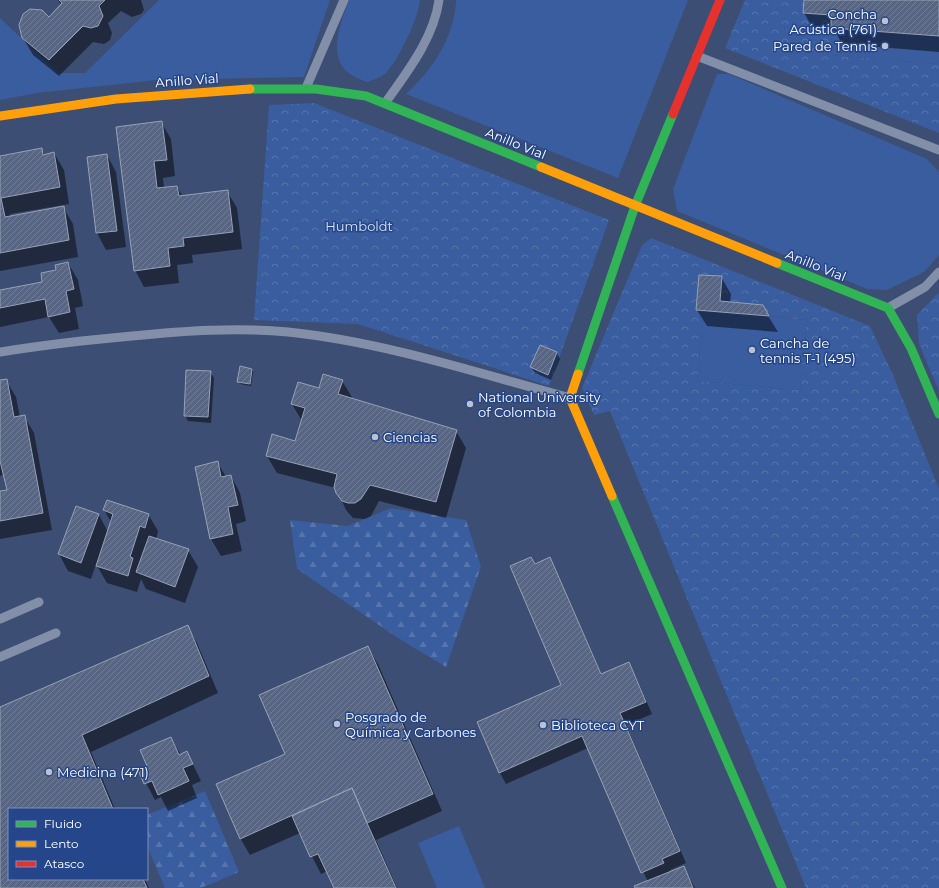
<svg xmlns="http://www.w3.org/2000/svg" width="939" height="888" viewBox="0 0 939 888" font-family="Montserrat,sans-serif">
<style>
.grass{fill:#395d9f}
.forest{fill:url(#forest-firs)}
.park{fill:url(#park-crowns);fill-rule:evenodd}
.shadow{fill:#0007}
.building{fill:url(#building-hatch);stroke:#97a1b6}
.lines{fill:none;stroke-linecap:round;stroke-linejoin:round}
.lane{stroke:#838fa8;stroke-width:9}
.fast{stroke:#30b455;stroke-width:9}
.slow{stroke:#ff9f0a;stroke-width:9}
.jam{stroke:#e5322d;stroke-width:9}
.poi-dot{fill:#bbc1ce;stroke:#25468a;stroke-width:1.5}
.labels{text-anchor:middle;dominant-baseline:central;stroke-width:3;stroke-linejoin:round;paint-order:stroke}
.poi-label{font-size:13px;fill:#fff;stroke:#25468a;text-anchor:start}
.street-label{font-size:13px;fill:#fff;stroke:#25468a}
.park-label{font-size:13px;fill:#d6e2f7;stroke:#25468a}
</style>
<defs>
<pattern id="forest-firs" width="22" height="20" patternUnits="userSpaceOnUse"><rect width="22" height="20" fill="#395d9f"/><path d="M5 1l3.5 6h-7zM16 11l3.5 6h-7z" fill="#5775ad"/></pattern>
<pattern id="park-crowns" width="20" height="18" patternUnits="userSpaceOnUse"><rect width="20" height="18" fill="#395d9f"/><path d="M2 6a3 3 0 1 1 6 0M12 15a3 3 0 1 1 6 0" fill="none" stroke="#5775ad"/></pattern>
<pattern id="building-hatch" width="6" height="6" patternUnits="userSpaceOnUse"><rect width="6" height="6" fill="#586683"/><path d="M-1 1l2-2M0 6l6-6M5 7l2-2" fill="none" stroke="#717d96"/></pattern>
</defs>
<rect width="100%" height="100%" fill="#3c4e73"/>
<path class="grass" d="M159,0H330L304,77L157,80L37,93L0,100V18L58,73H85Z
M349,0H420C419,17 398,61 386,73C382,77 373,80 367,82C362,80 355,78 350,74C326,57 341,22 349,0Z
M456,0H688L618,178L406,94C433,69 454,38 456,0Z
M831,28L939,36V64L829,55Z
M717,74H729L927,159L939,172V255L924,272L887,290L867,289L677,211L673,189Z
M704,310L807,320L800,390L697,381Z
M459,826L485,888H437L418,843Z"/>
<path class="forest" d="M391,508L466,520L481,567L446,667L398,638L297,569L290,520L348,526Z
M205,791L239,872L201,888H165L147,846V815Z"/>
<path class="park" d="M745,0H804L803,13L831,15L830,55L939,64V133L725,48Z
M314,103L609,220L549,386L358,324L254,320L269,105Z
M651,238L870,326L893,375L939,489V888H806L610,411L594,415L582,388L642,245ZM699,275L722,276L720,301L763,305L769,316L807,320L800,390L697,381L704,310L696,309Z
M939,292V391L919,344L917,315Z"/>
<path class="shadow" d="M58,0H141L144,10L141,14L132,17L121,11L108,23L112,33L110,40L104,44L93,42L59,76L33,55L23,38L49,18L61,5Z
M805,0H939V52L842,44L835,31L814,30L804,13Z
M161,122L171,139L175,176L163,178L164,188L177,187L183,197L227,191L237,208L242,249L192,255L193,263L177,265L179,283L144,287L135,270L118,128Z
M41,149L45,155L54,153L64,170L69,204L10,214L11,217L63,207L73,224L78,257L0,271V157Z
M107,155L116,172L126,247L106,250L97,233Z
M68,263L78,280L83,306L75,308L79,329L59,333L49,317L0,327V291L44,283Z
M721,277L731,294L730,303L762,306L778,332L707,326L697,310Z
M557,353L560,359L551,380L535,373L531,367Z
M252,369L253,372L251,386L240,384L238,382Z
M210,372L214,378L211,423L188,421L185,415Z
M6,380L16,397L20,417L24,416L34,433L52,530L0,539V492L8,490L4,474L0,476V381Z
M342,381L352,397L351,399L456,431L466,448L446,518L379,501L371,516L365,519L353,518L346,510L336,488L277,473L267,456L273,435L295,442L302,421L292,404L320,389Z
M218,463L226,477L231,476L240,493L246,521L236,524L242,551L221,556L211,539L196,467Z
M76,507L99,515L108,532L111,522L104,510L148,514L158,531L156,540L188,550L198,567L185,603L146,589L141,579L137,592L107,583L96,564L91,579L68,571L59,554Z
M550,558L602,675L628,664L635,675L652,714L626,725L686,863L670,870L671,872L683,867L695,888H636L648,882L588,748L506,784L500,773L563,685L535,565Z
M187,626L197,643L218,693L91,752L115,809H9V879H145L149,888H0V708Z
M368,648L378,664L442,811L376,840L397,888H335L327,871L321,874L300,833L250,855L240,838L286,754Z
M171,738L181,755L187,752L201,781L192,785L197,798L168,811L161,797L155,800L139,770L148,766Z"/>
<path class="building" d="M59,0H105L99,6L103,16L98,26L91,28L83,26L49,60L22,38L19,25L23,14L30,9L42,10L49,17L62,3Z
M804,0H939V36L831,28V15L803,13Z
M162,121L167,160L154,161L157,188L177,186L179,196L228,190L233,232L183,238L184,246L168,248L170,266L134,271L116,127Z
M42,148L43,155L54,152L60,187L1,198L5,217L64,206L69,240L0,253V156Z
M107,154L117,231L96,233L87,157Z
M68,262L74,289L66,291L70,312L48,317L45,299L0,308V290L42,282L41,273L56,270L55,265Z
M699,275L722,276L720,301L763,305L769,316L696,310Z
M540,345L557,352L548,375L530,367Z
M240,366L252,369L250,384L237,382Z
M186,370L211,371L208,417L184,416Z
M323,374L343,380L338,394L457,430L436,502L370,485L361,499L355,503H348L342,501L336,493L334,487L337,474L266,456L272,434L295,441L305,408L291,404L298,382L319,388Z
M7,379L14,417L25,415L43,513L0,521V491L7,490L0,461V380Z
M218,461L221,477L231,475L238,505L228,507L233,534L210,539L195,467Z
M107,500L149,514L145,528L140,526L130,557L133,558L128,576L96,566L113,514L103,510Z
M76,506L99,514L81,563L58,554Z
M149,536L189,549L175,587L136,572Z
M531,557L535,564L550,557L601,674L629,662L646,702L620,713L680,851L662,859L664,863L641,873L582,736L499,773L477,722L561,685L510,566Z
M188,625L209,676L82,735L113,809H9V879H143L147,888H0V707Z
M368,646L433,794L367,823L352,788L240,839L216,784L285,754L259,695Z
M171,737L179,755L187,751L193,764L183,768L189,781L158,795L152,781L144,784L138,770L147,766L140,750Z
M352,788L367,823L396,888H334L318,854L310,857L292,816Z
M684,866L693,888H635L634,886Z"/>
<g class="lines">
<path class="lane" d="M697,56L939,150
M306,88L344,0
M386,102C407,72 434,38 439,0
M888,308L925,287L939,272
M0,352C44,345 88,340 132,336C183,331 237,327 288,332C384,342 478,373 570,398
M0,619L39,602
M0,657L56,633"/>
<path class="fast" d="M250,89H316L366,96L541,167
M777,263L888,308L911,348L939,414
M578,374L635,206L673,114
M612,496L782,888"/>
<path class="slow" d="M0,116L116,99L250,89
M541,167L777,263
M578,374L570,398L612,496"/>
<path class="jam" d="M673,114L720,0"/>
</g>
<g class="poi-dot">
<circle cx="885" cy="21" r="4"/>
<circle cx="885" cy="46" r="4"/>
<circle cx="752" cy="350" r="4"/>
<circle cx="470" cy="404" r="4"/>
<circle cx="375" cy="437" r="4"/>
<circle cx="337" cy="724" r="4"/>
<circle cx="543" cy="725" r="4"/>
<circle cx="49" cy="772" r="4"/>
</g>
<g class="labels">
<g class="poi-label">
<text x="877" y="14" text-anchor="end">Concha<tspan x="877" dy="15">Acústica (761)</tspan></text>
<text x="877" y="46" text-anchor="end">Pared de Tennis</text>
<text x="760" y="343">Cancha de<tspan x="760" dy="15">tennis T-1 (495)</tspan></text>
<text x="478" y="397">National University<tspan x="478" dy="15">of Colombia</tspan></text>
<text x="383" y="437">Ciencias</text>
<text x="345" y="717">Posgrado de<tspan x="345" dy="15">Química y Carbones</tspan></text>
<text x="551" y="725">Biblioteca CYT</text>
<text x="57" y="772">Medicina (471)</text>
</g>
<g class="street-label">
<text transform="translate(187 80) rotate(-4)">Anillo Vial</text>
<text transform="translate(516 143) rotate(22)">Anillo Vial</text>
<text transform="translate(816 265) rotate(22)">Anillo Vial</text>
</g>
<g class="park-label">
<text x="359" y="226">Humboldt</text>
</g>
</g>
<rect x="8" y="808" width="140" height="72" fill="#25468a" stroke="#7c90b9"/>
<rect x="16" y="821" width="20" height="6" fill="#30b455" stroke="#7c90b9"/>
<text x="44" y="828" font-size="12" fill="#ffffff">Fluido</text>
<rect x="16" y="841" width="20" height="6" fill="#ff9f0a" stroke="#7c90b9"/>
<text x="44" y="848" font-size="12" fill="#ffffff">Lento</text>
<rect x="16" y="861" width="20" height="6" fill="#e5322d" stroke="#7c90b9"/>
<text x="44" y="868" font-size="12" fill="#ffffff">Atasco</text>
</svg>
